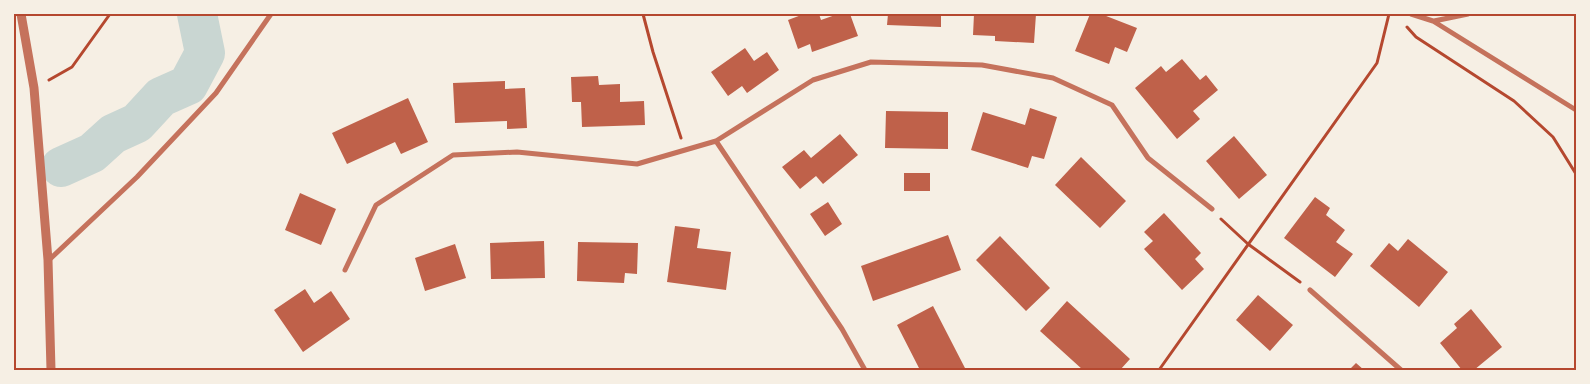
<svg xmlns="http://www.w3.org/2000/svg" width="1590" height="384" viewBox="0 0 1590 384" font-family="'Space Grotesk',sans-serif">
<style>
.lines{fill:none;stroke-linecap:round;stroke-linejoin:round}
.river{stroke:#c9d6d2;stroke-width:40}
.building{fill:#bf614a}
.path{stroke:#b5482f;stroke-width:3}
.minor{stroke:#c5725c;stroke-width:5}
.tertiary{stroke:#c5725c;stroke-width:9}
.neatline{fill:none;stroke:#b5482f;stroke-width:2}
</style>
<rect width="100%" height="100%" fill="#f6efe4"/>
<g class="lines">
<path class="river" d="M61,167L92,153L113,134L137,123L161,97L188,85L205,53L197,14"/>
</g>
<path class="building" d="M804,14H819L821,20L838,14H850L858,36L812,52L810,44L798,49L788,20Z
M888,14H941V27L887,25Z
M974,14H1036L1034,43L995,41V36L973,35Z
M1090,14H1101L1137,28L1127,52L1115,47L1109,64L1075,51Z
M745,48L754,61L767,52L779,70L747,93L742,86L728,96L711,72Z
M1182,59L1200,80L1206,75L1218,90L1193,111L1200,119L1177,139L1135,88L1161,66L1166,72Z
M598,76L599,85L620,84V102L644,101L645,125L582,127L581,102H572L571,77Z
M505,81V89L525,88L527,128L507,129V121L455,123L453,83Z
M408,98L428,142L401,154L395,142L347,164L332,133Z
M1030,108L1057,117L1044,159L1032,156L1028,168L971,150L983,112L1025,125Z
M886,111L948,112V149L885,148Z
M840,134L858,155L823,184L816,176L800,189L782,167L804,150L811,158Z
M1234,136L1267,175L1239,199L1206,161Z
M1081,157L1126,201L1100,228L1055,185Z
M904,173H930V191H904Z
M300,193L336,209L321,245L285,230Z
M1315,197L1330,208L1326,215L1345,230L1336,242L1353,254L1335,277L1284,238Z
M828,202L842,224L825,236L810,214Z
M1164,213L1201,253L1195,259L1204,269L1182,290L1144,249L1153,241L1144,232Z
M675,226L700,229L697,248L731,252L726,290L667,282Z
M948,235L961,270L873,301L861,266Z
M1000,236L1050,288L1026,311L976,260Z
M1408,239L1448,272L1419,307L1370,266L1389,243L1398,251Z
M544,241L545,278L491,279L490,243Z
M578,242L638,243L637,274L625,273L624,283L577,281Z
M455,244L466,278L425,291L415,258Z
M305,289L314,303L331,291L350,319L303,352L274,310Z
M1258,295L1293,325L1270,351L1236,320Z
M1067,301L1130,359L1120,370H1083L1040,331Z
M933,306L966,370H920L897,325Z
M1471,309L1502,347L1474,370H1462L1440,343L1457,328L1454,324Z
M1356,363L1364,370H1349Z"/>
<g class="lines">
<path class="path" d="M643,14L653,52L681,138
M1407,27L1416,37L1514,101L1553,137L1576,174
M49,80L72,67L110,14
M1221,219L1248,244L1300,282
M1159,370L1377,63L1389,14"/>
<path class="minor" d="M1411,14L1433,21L1576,110
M1434,21L1468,14
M716,141L842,329L865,370
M49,260L137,177L216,93L271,14
M345,270L376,205L453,155L517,152L637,164L716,141L813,80L871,62L982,65L1053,78L1112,105L1148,158L1212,209
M1310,290L1401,370"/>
<path class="tertiary" d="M21,14L34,88L48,260L51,370"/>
</g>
<rect width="1590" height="384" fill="none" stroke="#f6efe4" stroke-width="30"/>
<rect x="15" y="15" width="1560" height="354" class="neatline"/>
</svg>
